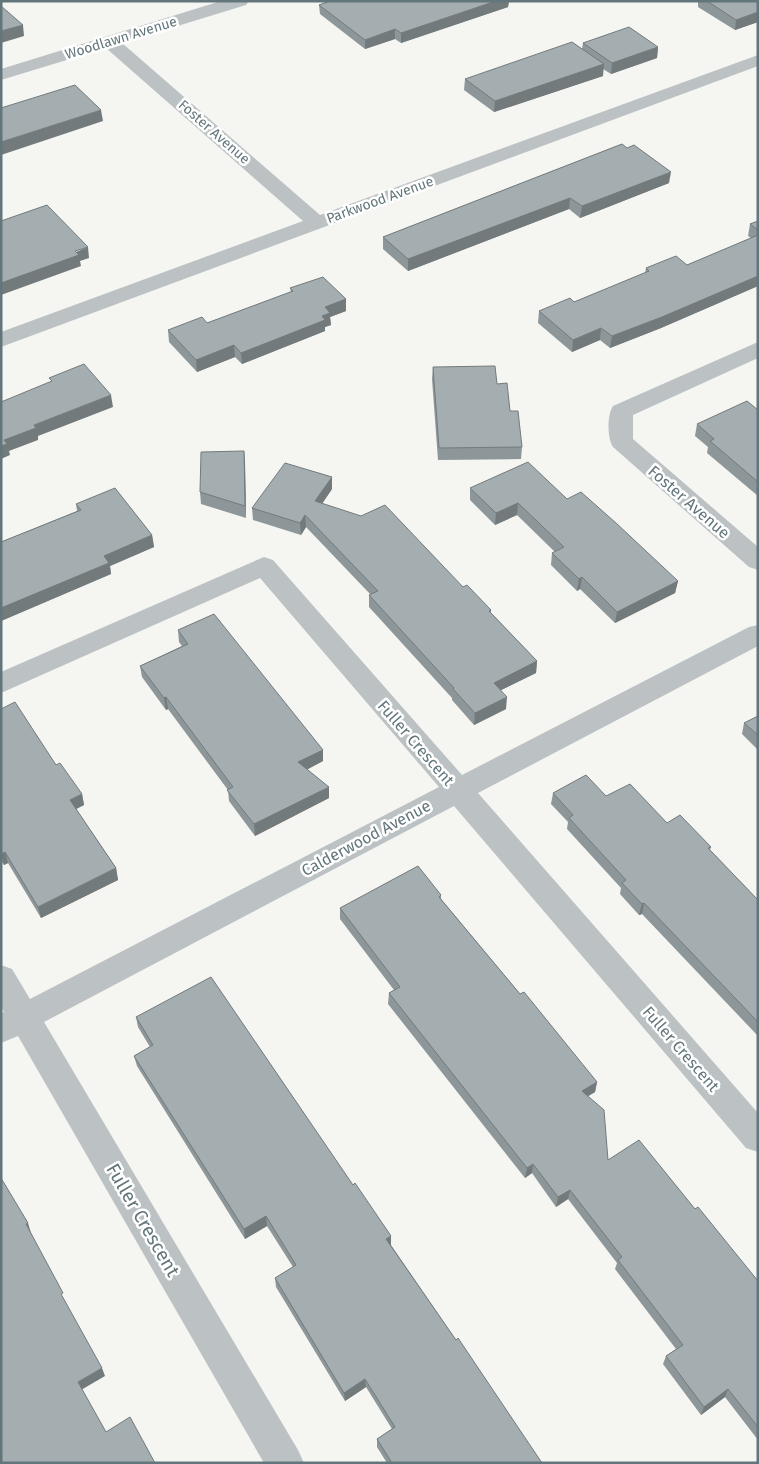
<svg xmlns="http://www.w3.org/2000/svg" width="759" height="1464" viewBox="0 0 759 1464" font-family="'Fira Sans',sans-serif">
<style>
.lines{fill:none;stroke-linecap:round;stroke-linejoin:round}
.minor{fill:#bcc2c4;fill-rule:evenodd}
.wall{fill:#8d9698}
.shaded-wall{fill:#737a7c}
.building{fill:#a4aeb1;stroke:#737a7c}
.labels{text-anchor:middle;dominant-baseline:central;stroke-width:5;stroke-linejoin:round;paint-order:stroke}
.far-street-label{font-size:14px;fill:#62767b;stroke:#fff}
.street-label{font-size:16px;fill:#62767b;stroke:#fff}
.near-street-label{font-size:19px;fill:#62767b;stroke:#fff}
</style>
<rect width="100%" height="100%" fill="#f5f5f2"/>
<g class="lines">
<path class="minor" d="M221,1H249L246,5L122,43L320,215L758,55V66L1,347V332L303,221L106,48L1,80V69Z
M758,342V358L633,415V439L758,547V570L749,567L613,447C607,438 607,415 613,406Z
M264,557L273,560L462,775L749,627L758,625V646L478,793L758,1113V1152L746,1148L454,806L44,1022L298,1450L304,1463H264L18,1036L1,1043V1013L4,1012L1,1007V965L12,969L30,999L439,787L260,578L1,693V672Z"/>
</g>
<path class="wall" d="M330,1H509L508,7L401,43L395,39L365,49L320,14L319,5Z
M698,1H758V22L735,30L698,7Z
M583,43L658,47L657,58L611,74L603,69V76L494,112L464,90L465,79L582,49Z
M622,144L669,183L580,218L569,209L408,271L383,249V237Z
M758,221V286L661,328L610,348L600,340L572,352L538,323L539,311L574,302L645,273L646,268L687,265L751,238L748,236L750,224Z
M290,288L346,299V311L330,317L331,325L325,327V331L242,364L235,357L197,372L169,342L168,330L207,323L291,292Z
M433,367L497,384L522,447L521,459L438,460L432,379Z
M758,410V496L707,453L708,447L695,436L697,424Z
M244,451L245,463L246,518L201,504L200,492Z
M332,477V489L322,503L463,587L491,610V613L537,661L536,673L501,690L506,709L474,725L452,700V698L369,607V595H371L306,527L301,535L253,520L252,508Z
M470,488L567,499L678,581L675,593L615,623L580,589L577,591L551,565L552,553L555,552L517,515L495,525L470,500Z
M76,504L152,535L154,547L110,566L111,574L1,621V542L77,511Z
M178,630L323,750V761L307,769L329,798L255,836L229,801L228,790L168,709L166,710L142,677L140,666L182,646L179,642Z
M1,709L56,765L82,794L84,805L76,809L116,868L118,880L41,918L8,863L4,865L1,861Z
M758,716V750L742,734L744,723Z
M553,793L606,796L667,823L711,847L710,850L758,900V1036L642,914L639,915L620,894L621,888L567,829L568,822L551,804Z
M441,895V899L520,994L597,1082L595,1092L588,1096L608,1160L695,1209L758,1281V1440L725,1397L701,1415L663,1364L666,1356L676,1349L615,1269L617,1263L568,1199L556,1207L532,1173L525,1178L388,1004L389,993L394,990L340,919V908Z
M136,1017L391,1245L456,1340L542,1463H387L377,1447V1439L392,1429L366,1387L345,1401L276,1287L275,1278L293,1267L267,1226L245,1239L137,1066L134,1056L150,1047L138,1027Z"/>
<path class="shaded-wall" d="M496,1H509L508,7L401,43V33Z
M758,12V22L735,30L736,20Z
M23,25L24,36L1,43V31Z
M395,29V39L365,49V40Z
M658,47L657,58L611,74L612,63Z
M604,64L603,76L494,112L495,101Z
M101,110L103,121L1,155V142Z
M671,172L669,183L580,218L582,206Z
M570,198L569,209L408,271V259Z
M88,247L89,258L80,261L81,266L1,295V283Z
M758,276V286L661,328L610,348L612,336Z
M346,299V311L330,317L331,325L325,327V331L242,364L241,353L322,316L325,307Z
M601,328L600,340L572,352L573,340Z
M234,345L235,357L197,372L196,360Z
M111,395L113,407L38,436V440L9,451L10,455L1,459V446L4,440L34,425Z
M244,451L245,463L246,518L245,506Z
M332,477V489L316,513L315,501Z
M518,503L517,515L495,525L496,513Z
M305,515L306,527L301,535L300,523Z
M152,535L154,547L110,566L111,574L1,621V608L104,556Z
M582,577L580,589L577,591L579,579Z
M678,581L675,593L615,623L617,612Z
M537,661L536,673L493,694L494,683Z
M166,697L168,709L166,710L164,698Z
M507,697L506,709L474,725L475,713Z
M323,750V761L299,774L298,762Z
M329,787V798L255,836L254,824Z
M82,794L84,805L72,811L70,800Z
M5,852L8,863L4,865L1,854Z
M116,868L118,880L41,918L38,907Z
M644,903L642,914L639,915L642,904Z
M597,1082L595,1092L580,1101L582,1091Z
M533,1164L532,1173L525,1178L527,1168Z
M570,1190L568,1199L556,1207L558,1197Z
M266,1216L267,1226L245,1239L244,1229Z
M28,1223L31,1233L30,1234L26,1224Z
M391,1236V1245L386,1248V1239Z
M102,1368L105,1376L81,1390L78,1382Z
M365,1379L366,1387L345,1401L344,1393Z
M728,1389L725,1397L701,1415L704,1407Z"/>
<path class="building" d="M330,1H496L401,33L395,29L365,40L319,5Z
M707,1H758V12L736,20Z
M1,6L23,25L1,31Z
M629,27L658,47L612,63L583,43Z
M572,42L604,64L495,101L465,79Z
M75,85L101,110L1,142V108Z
M622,144L627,148L634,145L671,172L582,206L570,198L408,259L383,237Z
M47,205L88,247L75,251L79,255L1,283V221Z
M758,221V230L750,224Z
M758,235V276L662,317L612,336L601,328L573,340L539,311L570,298L574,302L649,271L646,268L676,256L687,265Z
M323,277L346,299L325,307L330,313L322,316L325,320L241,353L234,345L196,360L168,330L202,317L207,323L293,291L290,288Z
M84,364L111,395L34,425L36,428L4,440L7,444L1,446V402L52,381L49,378Z
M495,366L497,384L507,383L510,411H518L522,447L439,448L433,367Z
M747,401L758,410V482L710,441L714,439L697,424Z
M244,451L245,506L200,492L201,452Z
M528,462L567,499L581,492L616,523L678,581L617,612L582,577L579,579L552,553L564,547L518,503L496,513L470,488Z
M285,463L332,477L315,501L361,516L385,505L463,587L467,585L491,610L489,611L537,661L494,683L507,697L475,713L453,689L454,688L369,595L378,591L305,515L300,523L252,508Z
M115,488L152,535L104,556L109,563L1,608V542L81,510L76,504Z
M214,614L323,750L298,762L329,787L254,824L227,790L233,787L166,697L164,698L140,666L188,644L178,630Z
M15,702L56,765L60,763L82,794L70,800L116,868L38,907L5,852L1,854V709Z
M758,716V735L744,723Z
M586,775L606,796L630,784L667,823L680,815L711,847L708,848L758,900V1022L644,903L642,904L622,883L626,880L569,818L573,815L553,793Z
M418,866L441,895L439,897L520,994L524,992L597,1082L582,1091L604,1110L608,1160L639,1140L695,1209L698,1207L758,1281V1427L728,1389L704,1407L666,1356L683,1345L618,1260L622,1257L570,1190L558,1197L533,1164L527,1168L389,993L400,987L340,908Z
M211,977L353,1185L355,1183L391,1236L386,1239L456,1340L458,1338L542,1463H392L377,1439L395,1427L365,1379L344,1393L275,1278L296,1265L266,1216L244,1229L134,1056L153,1045L136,1017Z
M1,1178L28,1223L26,1224L63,1293L61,1294L102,1368L78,1382L106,1432L130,1417L155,1463H1Z"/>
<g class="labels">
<g class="far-street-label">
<text transform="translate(121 38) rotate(-17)">Woodlawn Avenue</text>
<text transform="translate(214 132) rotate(41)">Foster Avenue</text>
<text transform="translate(380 200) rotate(-20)">Parkwood Avenue</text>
</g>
<g class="street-label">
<text transform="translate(689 502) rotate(41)">Foster Avenue</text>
<text transform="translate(416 743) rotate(49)">Fuller Crescent</text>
<text transform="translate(366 838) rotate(-28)">Calderwood Avenue</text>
<text transform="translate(681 1049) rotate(49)">Fuller Crescent</text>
</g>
<g class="near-street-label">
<text transform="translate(143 1220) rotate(60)">Fuller Crescent</text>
</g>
</g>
<rect width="759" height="1464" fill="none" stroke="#62767b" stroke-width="5"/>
</svg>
